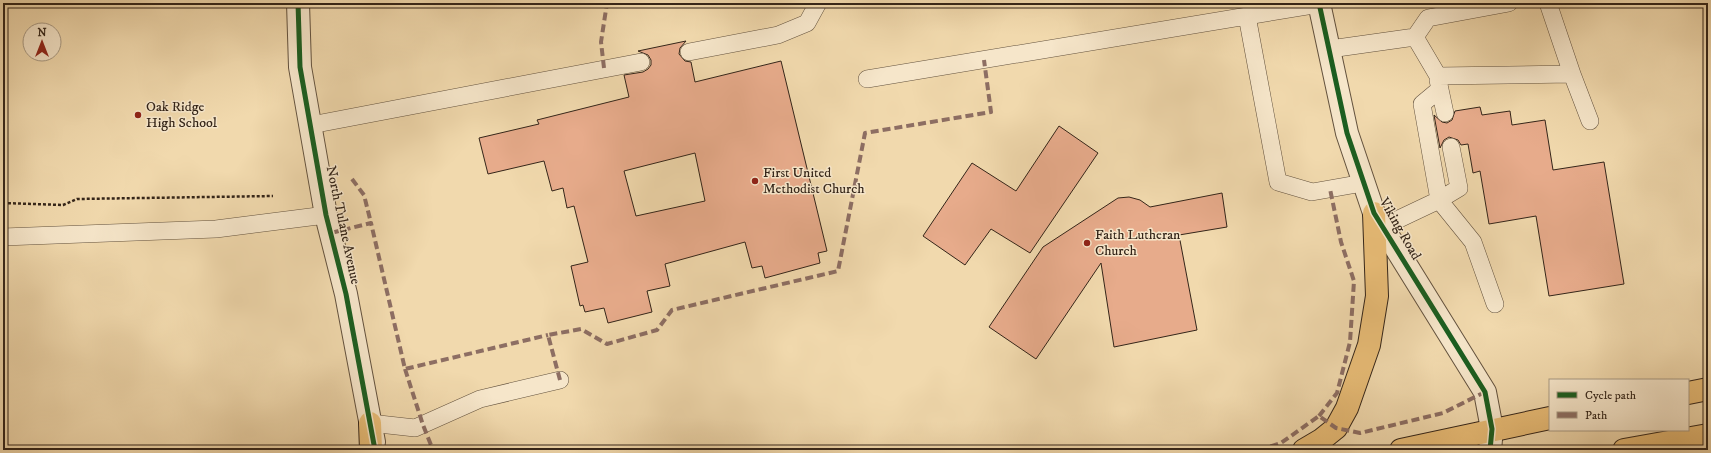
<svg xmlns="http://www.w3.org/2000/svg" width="1711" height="453" viewBox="0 0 1711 453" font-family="'IM FELL DW Pica',serif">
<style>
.building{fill:#e7ab8b;stroke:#342519;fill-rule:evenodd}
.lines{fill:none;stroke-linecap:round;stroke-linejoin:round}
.service-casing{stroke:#63523e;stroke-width:18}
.tertiary-casing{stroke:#63523e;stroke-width:24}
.trunk-casing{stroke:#342519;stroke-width:24}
.path{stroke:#342519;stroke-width:2.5;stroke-dasharray:3 2;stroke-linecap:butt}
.service{stroke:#f6e6ca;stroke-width:17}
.tertiary{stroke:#f6e6ca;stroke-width:22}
.trunk{stroke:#e8bc76;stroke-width:22}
.quiet{stroke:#8d6e63;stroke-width:4;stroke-dasharray:8 4;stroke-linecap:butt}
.cycleway-casing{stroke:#f6e6ca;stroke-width:8}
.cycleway{stroke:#1b5e20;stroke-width:5}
.poi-dot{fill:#8f2418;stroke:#f6e6ca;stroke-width:1.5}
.labels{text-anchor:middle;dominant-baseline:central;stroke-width:3;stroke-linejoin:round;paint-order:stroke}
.poi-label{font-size:14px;fill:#342519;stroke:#f6e6ca;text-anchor:start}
.street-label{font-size:14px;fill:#342519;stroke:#f6e6ca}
</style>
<rect width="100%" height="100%" fill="#f1d9ad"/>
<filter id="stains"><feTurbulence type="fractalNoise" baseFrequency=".005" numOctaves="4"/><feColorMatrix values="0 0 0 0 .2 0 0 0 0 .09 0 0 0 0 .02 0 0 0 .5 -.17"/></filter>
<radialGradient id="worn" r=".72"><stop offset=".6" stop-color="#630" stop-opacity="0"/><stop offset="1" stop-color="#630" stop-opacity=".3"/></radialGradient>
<path class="building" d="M686,41L680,48L679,54L685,61L691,62L695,82L781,61L827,251L818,253L820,263L765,278L762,266L752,268L745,242L665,264L670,286L647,291L652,312L608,323L604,308L585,312L583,305L580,306L571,266L588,262L574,206L567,208L563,188L552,191L544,161L488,174L479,138L539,124L537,120L629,97L624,75L643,72L648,69L651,65V60L648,55L638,51ZM695,153L705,201L636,216L624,171Z
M1480,107L1482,115L1510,111L1512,125L1545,120L1553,170L1604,162L1624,284L1549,296L1536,216L1489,224L1480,171L1473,173L1468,144L1461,145L1458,140L1449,137L1444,140L1440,148L1434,115L1442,122L1447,123L1452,120L1455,111Z
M1059,126L1098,153L1030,253L991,229L965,265L923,236L972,163L1016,191Z
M1222,193L1227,227L1179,235L1197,330L1114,347L1101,263L1036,359L989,327L1043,247L1118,198L1129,197L1140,200L1150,207Z"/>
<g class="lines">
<g class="service-casing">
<path id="service" d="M1247,16L1278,182L1312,192L1363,183
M1415,37L1438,76L1572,74L1548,3
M1330,49L1415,37L1428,18L1509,3
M689,52L778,35L807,23L818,3
M1572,74L1590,121
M867,79L1319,4
M1438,80L1445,113
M1440,89L1422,104L1439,200L1473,242L1495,304
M311,125L641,62
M1382,227L1439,200L1459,188L1451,147
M3,237L216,229L326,215
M370,423L415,428L480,399L560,380"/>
</g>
<g class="tertiary-casing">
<path id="tertiary" d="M298,3L300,67L326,215L346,294L374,442
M1319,3L1347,133L1374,213L1485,392L1492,429L1490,450"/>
</g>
<g class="trunk-casing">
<path id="trunk" d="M1688,393L1708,389
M370,423L371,450
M1304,450L1321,440L1336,428L1347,408L1369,345L1377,296L1374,213
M1401,450L1550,418
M1624,450L1708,435"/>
</g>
<path class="path" d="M3,203L63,205L77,199L273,196"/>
<use href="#service" class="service"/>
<use href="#tertiary" class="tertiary"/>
<use href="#trunk" class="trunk"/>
<path class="quiet" d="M604,68L601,42L607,3
M352,179L364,195L371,223
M331,233L371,223L405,369L548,335
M405,369L423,425L433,450
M560,380L548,335L581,329L607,344L657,330L672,310L838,271L865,133L991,112L984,60
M1319,416L1337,393L1350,342L1354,281L1341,242L1330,189
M1259,450L1281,443L1319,416L1336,428L1360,433L1443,413L1485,392"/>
<g class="cycleway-casing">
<path id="cycleway" d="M298,3L300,67L326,215L346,294L375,450
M1319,3L1347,133L1374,213L1485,392L1492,429L1490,450"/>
</g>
<use href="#cycleway" class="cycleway"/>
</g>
<g class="poi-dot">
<circle cx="138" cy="115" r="4"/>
<circle cx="755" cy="181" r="4"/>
<circle cx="1087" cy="243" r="4"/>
</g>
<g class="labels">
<g class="poi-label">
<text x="146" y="107">Oak Ridge<tspan x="146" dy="16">High School</tspan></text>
<text x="763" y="173">First United<tspan x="763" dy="16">Methodist Church</tspan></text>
<text x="1095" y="235">Faith Lutheran<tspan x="1095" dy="16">Church</tspan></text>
</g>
<g class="street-label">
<text transform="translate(343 225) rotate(78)">North Tulane Avenue</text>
<text transform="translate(1400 229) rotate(60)">Viking Road</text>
</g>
</g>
<rect width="1711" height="453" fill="none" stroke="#f1d9ad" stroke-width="16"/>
<rect x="4" y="4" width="1703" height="445" fill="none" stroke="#342519" stroke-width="2"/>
<rect x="8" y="8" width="1695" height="437" fill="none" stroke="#342519"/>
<rect x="1549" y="379" width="140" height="52" fill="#f6e6ca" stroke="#a89983"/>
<rect x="1557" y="392" width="20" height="6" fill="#1b5e20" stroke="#a89983"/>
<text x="1585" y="399" font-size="12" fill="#342519">Cycle path</text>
<rect x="1557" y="412" width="20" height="6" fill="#8d6e63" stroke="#a89983"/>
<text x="1585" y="419" font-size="12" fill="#342519">Path</text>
<g transform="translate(42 42)"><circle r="19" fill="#f6e6ca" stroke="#a89983"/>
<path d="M0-3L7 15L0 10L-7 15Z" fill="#8f2418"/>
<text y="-6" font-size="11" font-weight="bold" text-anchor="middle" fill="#342519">N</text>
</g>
<rect width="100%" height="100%" filter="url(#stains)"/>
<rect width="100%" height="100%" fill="url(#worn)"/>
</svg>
